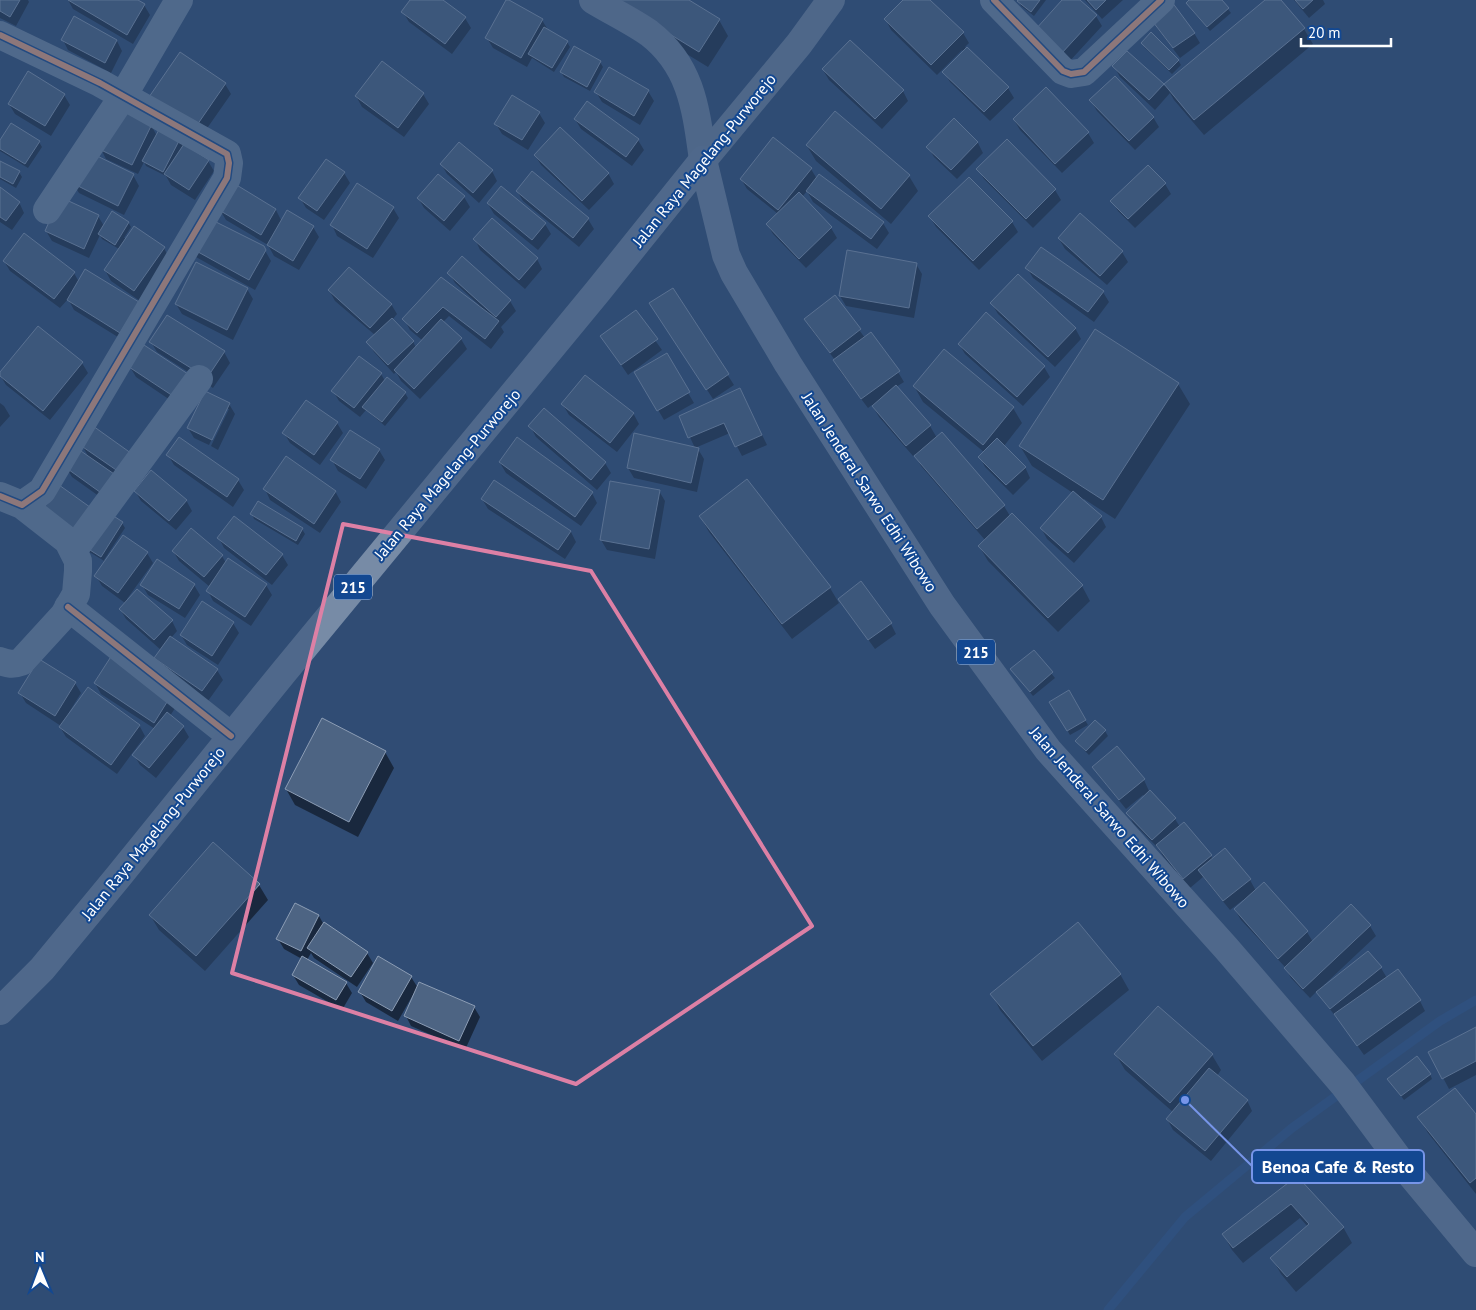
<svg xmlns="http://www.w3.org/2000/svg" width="1476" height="1310" viewBox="0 0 1476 1310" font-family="'PT Sans',sans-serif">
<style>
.shadow{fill:#0007}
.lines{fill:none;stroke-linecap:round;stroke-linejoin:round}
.stream{stroke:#2f558a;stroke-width:9}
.building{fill:#4d6483;stroke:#8c9db5}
.street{stroke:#778da7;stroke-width:28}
.secondary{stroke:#7488a3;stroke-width:28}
.primary{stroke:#778ba6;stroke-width:28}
.cycleway-casing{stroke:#134891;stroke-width:9}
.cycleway{stroke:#ffac80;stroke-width:6}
.marked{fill:none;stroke:#dd80a5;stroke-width:4;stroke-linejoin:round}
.labels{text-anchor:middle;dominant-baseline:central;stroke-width:4;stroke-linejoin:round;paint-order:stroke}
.shield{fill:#134891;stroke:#b8c8de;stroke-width:1}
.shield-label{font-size:15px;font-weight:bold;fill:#fff}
.street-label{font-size:16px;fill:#fff;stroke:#134891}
.leader{fill:none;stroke:#7795e8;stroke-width:2}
.callout-dot{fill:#7795e8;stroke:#134891;stroke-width:2}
.callout{fill:#134891;stroke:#7795e8;stroke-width:2}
.callout-label{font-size:18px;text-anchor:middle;font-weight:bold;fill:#fff}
</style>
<rect width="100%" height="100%" fill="#304c74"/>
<path class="shadow" d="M0,0H28L29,2L16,26L0,18Z
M68,0H136L144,5L150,15L133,44L73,9Z
M412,0H441L465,18L471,28L452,54L409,22L403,12Z
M686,0L719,20L728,36L708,67L616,11Z
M905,0H929L963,33L969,43L965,47L1008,88L1014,98L990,121L950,82L944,72L964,52L962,50L937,75L891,30L886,20Z
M1020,0H1046L1034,16L1021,6L1019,1Z
M1063,0H1078L1096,16L1102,26L1068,63L1042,40Z
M1085,0H1123L1102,19Z
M1191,0H1221L1231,13L1210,31L1190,8Z
M1267,0H1280L1304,29L1313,44L1204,135L1174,100L1170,93L1155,110L1120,77L1114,66L1127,52L1164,86Z
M1294,0H1323L1325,4L1309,18Z
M74,18L117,41L122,51L111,73L68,50L63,40Z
M1152,18L1194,33L1200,43L1180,58L1158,29Z
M542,20L548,30L567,42L570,47L554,72L532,58L527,67L493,48L487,38Z
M1142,43L1178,60L1181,65L1172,74L1145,48Z
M600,62L603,67L590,91L564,77L561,72Z
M823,70L903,91L908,101L882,129L829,80Z
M225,84L231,94L201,137L156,107Z
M648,91L654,101L640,125L602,102L596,92Z
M423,94L429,104L404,137L362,107L356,96Z
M64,95L70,105L51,136L15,114L9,104Z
M1091,101L1153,117L1159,127L1135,150L1097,111Z
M539,113L545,123L528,150L502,134L496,124Z
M575,119L638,140L644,150L632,166L581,129Z
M954,120L978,143L983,153L957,179L934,157L928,147Z
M1014,120L1088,133L1094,143L1062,173L1020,130Z
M151,125L157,136L161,128L208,161L214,171L195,200L171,185L166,176L146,166L144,162L138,174L106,159L101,149Z
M1007,141L1055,190L1061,200L1033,228L984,179L978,169Z
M0,142H39L42,147L28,168L0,151Z
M807,146L909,176L918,191L891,224L816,161Z
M535,155L608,173L614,184L589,210L541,165Z
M0,162L19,172L22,177L16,188L0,179Z
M441,164L492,171L497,181L479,203L447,174Z
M811,169L817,179L883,223L889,233L877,249L813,202L807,191L802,197L831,228L837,238L806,268L773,234L767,224L778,214L747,189L741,179Z
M344,173L350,183L324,220L306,208L300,198Z
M133,175L139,186L124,215L79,193L73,183Z
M969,178L1012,222L1018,232L979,270L936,227L930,217Z
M1165,184L1171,194L1135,228L1118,211L1112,201Z
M235,186L276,210L282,222L313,227L319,237L299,270L274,256L268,245L226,220L220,210Z
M0,189L19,202L24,213L12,230L0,222Z
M517,191L588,219L594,229L579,247L523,201Z
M464,197L470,207L450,231L424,208L418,198Z
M488,204L545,224L551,234L538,250L494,214Z
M393,208L399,218L373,258L337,236L332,225Z
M98,216L104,226L128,222L131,227L124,238L164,248L169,258L140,301L111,281L105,270L119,249L102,239L100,235L89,258L52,241L46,231Z
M475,239L537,259L542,269L525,289L480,250Z
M1059,239L1122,252L1128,262L1107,285L1065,249Z
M190,247H263L271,261L255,290L196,257Z
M4,261L74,273L79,282L86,271L126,342L74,310L68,299L60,308L10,271Z
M916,264L922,274L914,318L846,306L840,296Z
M1027,268L1103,292L1109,302L1094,322L1033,278Z
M449,273L510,301L516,311L501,327L504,332L491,349L449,316L443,322L461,339L467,349L420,399L401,381L396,372L394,374L374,352L368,342L375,335L335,301L329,290L391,304L397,314L392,320L413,341L416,348L423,341L410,330L404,319L441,279L477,306L479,305L455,283Z
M247,289L253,299L233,340L182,314L176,304Z
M673,289L734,385L713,399L657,313Z
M835,297L865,338L898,372L904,382L896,387L930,426L937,438L1004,506L1010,516L1082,586L1090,601L1058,632L988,561L979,546L985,540L921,466L915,454L913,456L879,417L872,405L868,408L840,371L835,360L811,329L805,319Z
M992,304L1075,328L1081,339L1055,367L998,314Z
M635,312L662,350L628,375L608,346Z
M151,342L224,352L230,363L213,388L157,352Z
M959,344L1044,367L1050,377L1023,406L965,354Z
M666,355L694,403L664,420L636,372Z
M82,363L88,373L50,420L6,385L0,375Z
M130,367L190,377L182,408L136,377Z
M381,374L385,381L387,379L405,393L408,398L385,426L366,410L360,417L339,401L333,391Z
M1178,384L1190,404L1115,519L1084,499L1083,501L1101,517L1106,527L1074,563L1047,539L1041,528L1073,493L1032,466L1020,446Z
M914,386L1013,408L1022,423L1004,446L1025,467L1030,478L1013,495L985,467L980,457L984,452L923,402Z
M740,390L767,445L742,456L730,433L695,448L680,416Z
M0,403L4,406L10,416L0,427Z
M229,404L235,414L218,450L211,446L229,409H226L209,445L194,438L188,428Z
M563,405L633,413L639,424L617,452L569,415Z
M544,410L605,463L611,473L597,490L536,437L530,426Z
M337,423L343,433L320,465L290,443L284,433Z
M180,439L238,480L244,490L233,507L174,465L168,455Z
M82,445L134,457L110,504L72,477L66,467L89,458Z
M698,449L704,459L697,492L634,478L628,468Z
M379,450L385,460L366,489L338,471L332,460Z
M500,463L592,493L597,503L581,526L506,473Z
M494,482L571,532L576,542L565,559L488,509L482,499Z
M265,489L335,491L341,502L320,533L270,500Z
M135,491L186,500L192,511L176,530L141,501Z
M659,491L665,501L655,559L607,550L601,540Z
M93,511L122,523L125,528L104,560L106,562L147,553L153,563L127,599L172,621L177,631L171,638L217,670L223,680L208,701L161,669L155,659L161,650L126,619L120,609L125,603L102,586L96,576L106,562L86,550Z
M252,514L302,529L305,534L298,545L254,519Z
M700,516L830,588L839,603L792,639L709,532Z
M191,530L222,556L226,563L229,560L266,585L272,595L251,626L213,601L208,591L210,587L179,561L173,551Z
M219,538L282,555L288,565L272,585L224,548Z
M142,585H194L200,595L185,618L148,595Z
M839,599L891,624L896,634L875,649Z
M233,623L239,633L218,665L187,645L181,635Z
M1034,652L1055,678L1033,696L1015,674Z
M75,683L81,693L68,714L139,725L145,736L117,774L66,737L60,727L61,726L26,703L20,693Z
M95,683L177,705L170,716L183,727L189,737L156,778L140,765L134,755L155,729L101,694Z
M1068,692L1088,725L1070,735L1051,702Z
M1095,722L1105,731L1108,736L1089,755L1080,746L1077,741Z
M385,752L394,768L358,837L295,805L286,789Z
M1094,767L1144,780L1149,791L1175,819L1180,827L1211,856L1213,860L1250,880L1256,891L1264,884L1307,932L1313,942L1370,926L1376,936L1324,985L1325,986L1381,968L1387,978L1420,1001L1425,1011L1364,1055L1337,1017V1018L1324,1002L1317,991L1310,998L1291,978L1285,967L1241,920L1235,910L1244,902L1243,900L1230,910L1203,877L1190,888L1163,856L1159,849L1133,823L1128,813L1145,797L1143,795L1126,809L1100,777Z
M259,885L268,900L205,971L159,930L150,915Z
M296,905L319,916L324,925L367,953L373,963L357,987L314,958L311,953L307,960L346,983L352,993L342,1010L299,985L293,975L302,959L284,949L278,939Z
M1120,974L1129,990L1042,1061L1000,1010L992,994Z
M411,977L418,988L474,1007L480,1017L465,1050L411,1026L406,1016L416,993H414L398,1021L366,1002L360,992Z
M1158,1007L1212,1055L1221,1070L1217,1076L1247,1100L1252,1111L1211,1161L1173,1130L1167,1119L1173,1112L1125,1070L1116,1055Z
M1476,1028V1075L1449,1089L1430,1053Z
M1430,1074L1432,1079L1404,1100L1389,1080Z
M1476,1116V1194L1428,1133L1419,1118Z
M1297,1178L1343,1227L1352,1243L1296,1292L1281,1274L1272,1258L1308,1227L1300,1218L1243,1263L1232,1250L1223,1234Z"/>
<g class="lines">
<path class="stream" d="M1108,1310L1185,1217L1292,1128L1440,1021L1476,1000"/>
</g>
<path class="building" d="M0,0H20L10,17L0,11Z
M68,0H138L145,4L127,35Z
M410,0H443L466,17L445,44L401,12Z
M506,0H509L543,19L521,58L485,38Z
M614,0H689L720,19L699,52Z
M903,0H930L964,32L931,65L884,19Z
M1018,0H1040L1031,12L1017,1Z
M1062,0H1080L1097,15L1061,54L1035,30Z
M1087,0H1106L1096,10Z
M1189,0H1222L1229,8L1207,27L1186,3Z
M1265,0H1281L1305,28L1194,120L1164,84Z
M1295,0H1313L1303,9Z
M1172,2L1195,33L1173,48L1150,18Z
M74,16L117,40L105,63L61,40Z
M544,27L568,41L552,68L528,54Z
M1151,32L1179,60L1169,70L1141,43Z
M850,40L904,90L875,119L822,69Z
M574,46L601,61L587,87L560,72Z
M967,47L1009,87L984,112L942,72Z
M1127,51L1164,84L1149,100L1112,66Z
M180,52L226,83L195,128L149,97Z
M382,61L424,93L398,128L355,96Z
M609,67L649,90L634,116L594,92Z
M28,71L65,94L45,126L8,104Z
M1115,76L1154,117L1129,141L1089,100Z
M1046,87L1089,132L1055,164L1013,119Z
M512,95L540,112L522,140L494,124Z
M587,101L639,139L626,157L574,119Z
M119,108L152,124L132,165L99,149Z
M835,111L910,175L881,209L806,145Z
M954,118L978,142L951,170L926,147Z
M11,123L40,141L25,164L0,149V140Z
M161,126L181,137L163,172L142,161Z
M560,127L609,173L582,201L534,155Z
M773,137L812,168L778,210L740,179Z
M1007,139L1056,189L1026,219L976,169Z
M459,142L493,170L473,193L440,164Z
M184,144L209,160L189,190L164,174Z
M87,151L134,174L118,206L72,183Z
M326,159L345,172L317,211L298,198Z
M0,161L20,171L13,184L0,177Z
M1148,165L1166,183L1128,219L1110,201Z
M532,171L589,218L573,238L516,191Z
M438,174L465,196L444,221L417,198Z
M819,174L884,222L871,239L806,191Z
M969,177L1013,221L973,261L928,216Z
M357,183L394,207L367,249L330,225Z
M235,184L276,209L261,235L219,210Z
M501,186L546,223L532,240L487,203Z
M0,187L20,202L6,221L0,217Z
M799,192L832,227L799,259L766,224Z
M60,197L99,215L84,249L45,231Z
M287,210L314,226L293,261L267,245Z
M112,211L129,222L115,245L98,234Z
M1080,213L1123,251L1100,276L1058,238Z
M206,217L264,246L266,250L249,280L189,247Z
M492,218L538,258L519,280L473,239Z
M134,226L165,247L134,291L104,270Z
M24,233L75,272L54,299L3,261Z
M1041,247L1104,291L1088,312L1025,268Z
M847,250L917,263L909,308L839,296Z
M462,256L511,300L496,317L447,273Z
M196,262L248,288L227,330L175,304Z
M349,267L392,304L370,328L328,290Z
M85,269L139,302L120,333L67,300Z
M1018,274L1076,328L1048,357L990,303Z
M441,277L499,321L485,339L443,307L417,333L402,319Z
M673,288L729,374L706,390L649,303Z
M835,295L861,329L830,353L804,319Z
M636,310L658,339L621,365L600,336Z
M986,312L1045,366L1017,397L958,344Z
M167,315L225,351L207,378L149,342Z
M392,318L414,341L388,365L366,342Z
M441,319L462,338L414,389L394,370Z
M38,326L83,362L43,411L0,376V372Z
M1095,329L1179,383L1103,500L1019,446Z
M871,332L900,371L861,399L833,360Z
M144,345L191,376L176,398L129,367Z
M944,349L1014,407L983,445L913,386Z
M667,353L690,392L657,411L634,372Z
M359,356L382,373L354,408L331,391Z
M585,375L634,413L610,443L561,404Z
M387,377L406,392L382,422L362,407Z
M896,385L931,425L906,446L872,406Z
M740,388L762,435L735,447L724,423L688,438L679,416Z
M205,391L230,403L212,440L187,428Z
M306,400L338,422L314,455L282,433Z
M544,408L606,462L591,480L528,426Z
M93,426L135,456L122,474L80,445Z
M350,430L380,449L360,479L330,460Z
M942,432L1005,505L977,529L914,456Z
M634,433L699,448L691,483L627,468Z
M179,437L239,479L227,497L166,455Z
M517,437L593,492L575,517L499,462Z
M997,438L1026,467L1006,485L978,457Z
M78,449L117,476L104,495L65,467Z
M286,456L336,491L314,524L263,489Z
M151,470L187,500L169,521L134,491Z
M747,479L831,587L782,624L699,516Z
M494,480L571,531L558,550L481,499Z
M610,481L660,490L649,549L600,540Z
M59,485L94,510L78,533L43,509Z
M1073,491L1102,516L1068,553L1040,528Z
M258,501L303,528L296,541L250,514Z
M104,510L123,522L101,557L82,545Z
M1012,513L1083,585L1048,618L978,546Z
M234,516L283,554L266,575L217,538Z
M191,528L223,555L204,577L172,551Z
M123,535L148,552L118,593L94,576Z
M228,558L267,584L245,617L206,591Z
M157,559L195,584L179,609L140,585Z
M861,581L892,623L868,640L838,599Z
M137,589L173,620L154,640L119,609Z
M202,601L234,622L212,656L180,635Z
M170,636L218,669L202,691L154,658Z
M1034,650L1053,672L1030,692L1010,669Z
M112,655L172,694L154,723L94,683Z
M39,659L76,682L55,716L18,693Z
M88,687L140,725L111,765L59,727Z
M1069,690L1086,720L1067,731L1049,702Z
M167,712L184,726L149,768L132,755Z
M322,718L386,751L349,822L285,789Z
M1095,720L1106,730L1086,751L1075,741Z
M1117,746L1145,779L1119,800L1092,767Z
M1150,790L1176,818L1152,840L1126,813Z
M1184,822L1212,855L1183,879L1156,845Z
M213,842L260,884L196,956L149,915Z
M1225,848L1251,879L1223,901L1198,870Z
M1264,882L1308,931L1278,959L1234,909Z
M295,903L319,915L301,951L276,939Z
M1351,904L1371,925L1303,989L1284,968Z
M324,922L368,952L351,977L307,948Z
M1078,922L1121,974L1033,1046L990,994Z
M1368,951L1382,967L1330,1009L1316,992Z
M302,956L347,982L336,1000L292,975Z
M378,956L412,976L392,1011L358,992Z
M1398,969L1421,1000L1357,1046L1334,1014Z
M419,982L475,1006L459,1041L404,1016Z
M1158,1006L1213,1054L1170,1103L1114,1054Z
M1476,1027V1061L1442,1079L1428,1052Z
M1417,1056L1431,1074L1401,1096L1387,1079Z
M1209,1068L1248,1100L1205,1151L1166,1119Z
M1455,1088L1476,1114V1178L1470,1183L1417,1117Z
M1297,1176L1344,1227L1287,1277L1270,1258L1309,1224L1291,1204L1233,1248L1222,1234Z"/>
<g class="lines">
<path class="street" d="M994,0L1063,71L1071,74L1084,72L1161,0
M0,35L100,83L227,154L229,163L227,178L42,491L22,505L0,496
M47,210L123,96L179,0
M73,551L199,379
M68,607L231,736
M0,661C8,664 13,665 21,662L64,615L76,594L78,571V561L68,541L22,505"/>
<path class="secondary" d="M593,0C611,11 632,21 649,33C692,66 696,110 703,160
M703,160L799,44L831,0"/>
<path class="primary" d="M703,160L726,255L734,273L788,364L942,605L1048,750L1226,948L1343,1084L1407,1170L1476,1253
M0,1011L42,969L118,877L283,673L598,291L703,160"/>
<g class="cycleway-casing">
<path id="cycleway" d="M994,0L1063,71L1071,74L1084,72L1161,0
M0,35L100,83L227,154L229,163L227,178L42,491L22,505L0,496
M68,607L231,736"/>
</g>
<use href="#cycleway" class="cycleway"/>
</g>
<path d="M0 0H1476V1310H0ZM343,524L591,571L812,926L576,1084L232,973Z" fill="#304c74" fill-opacity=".55" fill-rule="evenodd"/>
<path class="marked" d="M343,524L591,571L812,926L576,1084L232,973Z"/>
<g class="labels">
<g class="shield">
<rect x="334" y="574.5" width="38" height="25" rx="4"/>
<rect x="957" y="639.5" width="38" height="25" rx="4"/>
</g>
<g class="shield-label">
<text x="353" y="587">215</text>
<text x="976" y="652">215</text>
</g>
<g class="street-label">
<text transform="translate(704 160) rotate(-51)">Jalan Raya Magelang-Purworejo</text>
<text transform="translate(447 474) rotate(-50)">Jalan Raya Magelang-Purworejo</text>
<text transform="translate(870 492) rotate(57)">Jalan Jenderal Sarwo Edhi Wibowo</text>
<text transform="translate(1110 817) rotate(49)">Jalan Jenderal Sarwo Edhi Wibowo</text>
<text transform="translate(153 833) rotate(-51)">Jalan Raya Magelang-Purworejo</text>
</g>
</g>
<path class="leader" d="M1185 1100L1252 1166"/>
<circle class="callout-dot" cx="1185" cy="1100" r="5"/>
<rect class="callout" x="1252" y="1150" width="172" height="33" rx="5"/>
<g class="callout-label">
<text x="1338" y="1173">Benoa Cafe &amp; Resto</text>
</g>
<g transform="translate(40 1270) rotate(359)" stroke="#134891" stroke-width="4" paint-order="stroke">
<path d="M0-4L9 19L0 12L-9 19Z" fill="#ffffff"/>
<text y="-8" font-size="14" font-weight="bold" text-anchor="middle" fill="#ffffff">N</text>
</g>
<path d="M1301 38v8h90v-8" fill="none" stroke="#ffffff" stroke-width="2.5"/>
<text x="1308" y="38" font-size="15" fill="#ffffff" stroke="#134891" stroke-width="4" paint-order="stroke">20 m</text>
</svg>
